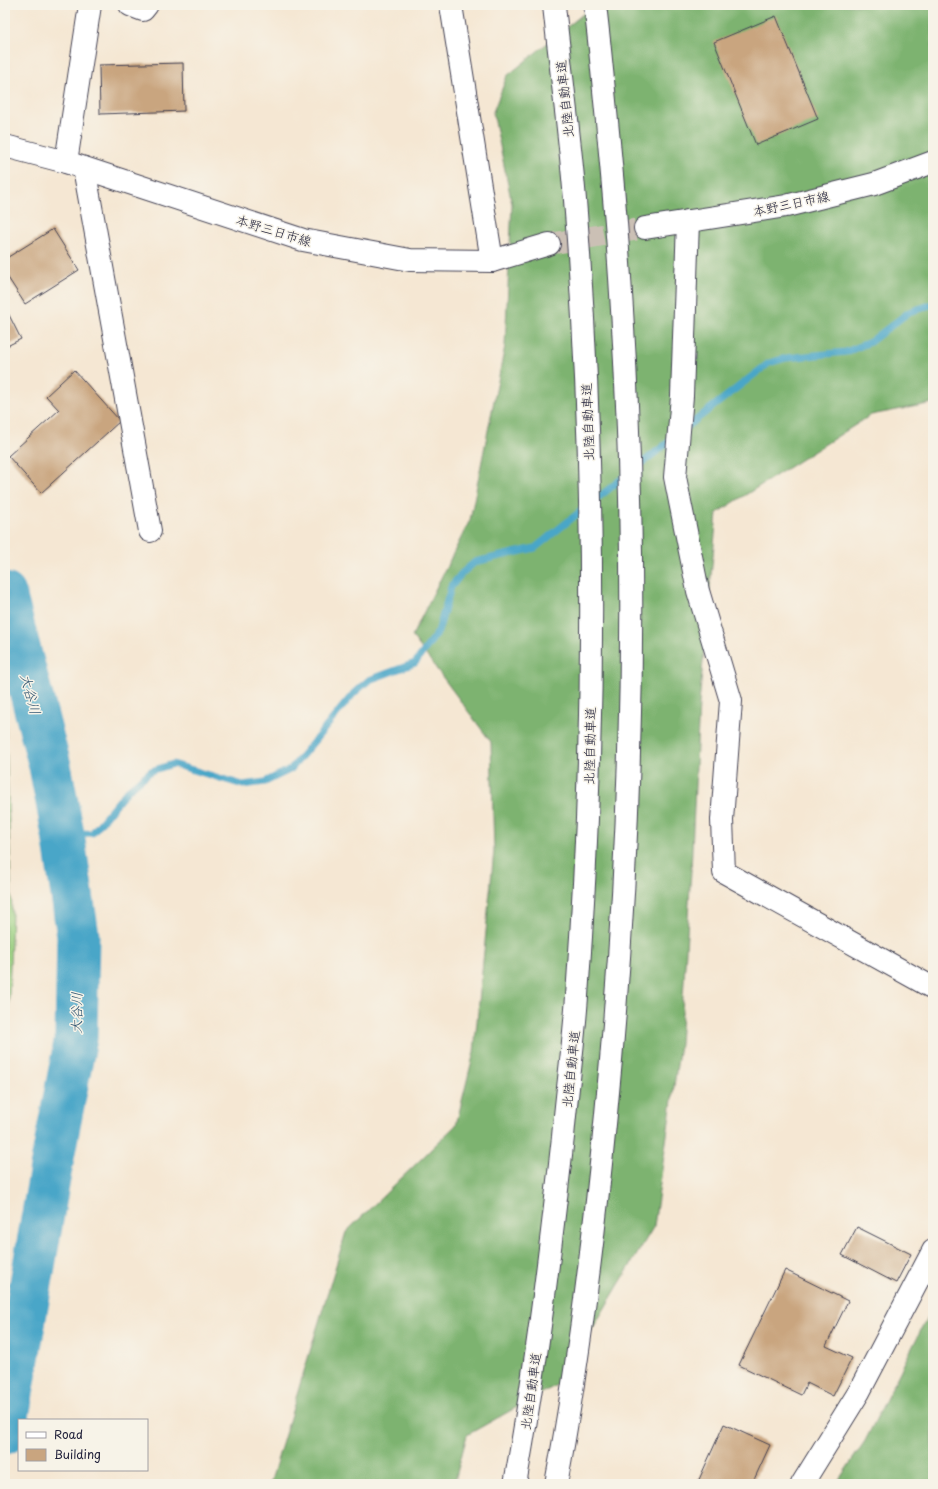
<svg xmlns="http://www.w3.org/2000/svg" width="938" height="1489" viewBox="0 0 938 1489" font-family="'Playpen Sans','Klee One',sans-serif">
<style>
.green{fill:#9cd182;stroke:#5f7a5e}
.forest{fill:#7db370;stroke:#506a56}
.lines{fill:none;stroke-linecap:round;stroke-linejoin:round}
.stream{stroke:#49a6c8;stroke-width:7}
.river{stroke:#49a6c8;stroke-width:43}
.building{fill:#c9a57f}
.major-tunnel{stroke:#cbc0b5;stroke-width:22;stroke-dasharray:22 11;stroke-linecap:butt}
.minor-casing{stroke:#424052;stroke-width:24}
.major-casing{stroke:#424052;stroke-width:24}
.highway-casing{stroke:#424052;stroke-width:24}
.minor{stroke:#fff;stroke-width:22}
.major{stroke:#fff;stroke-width:22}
.highway{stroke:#fff;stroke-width:22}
.labels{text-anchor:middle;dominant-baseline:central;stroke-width:3;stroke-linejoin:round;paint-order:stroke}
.street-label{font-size:13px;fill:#22223b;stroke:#f7f3e8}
.water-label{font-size:14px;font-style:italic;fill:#325773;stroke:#f7f3e8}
</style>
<rect width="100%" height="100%" fill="#f7f3e8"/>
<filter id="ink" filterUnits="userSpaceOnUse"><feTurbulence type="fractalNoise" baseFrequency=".025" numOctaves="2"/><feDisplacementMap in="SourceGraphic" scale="8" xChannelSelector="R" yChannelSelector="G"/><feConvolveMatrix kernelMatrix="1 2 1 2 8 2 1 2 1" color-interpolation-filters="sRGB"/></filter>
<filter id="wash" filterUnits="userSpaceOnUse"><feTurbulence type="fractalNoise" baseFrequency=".012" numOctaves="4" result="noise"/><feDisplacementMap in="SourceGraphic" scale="16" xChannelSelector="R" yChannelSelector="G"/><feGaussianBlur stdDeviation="0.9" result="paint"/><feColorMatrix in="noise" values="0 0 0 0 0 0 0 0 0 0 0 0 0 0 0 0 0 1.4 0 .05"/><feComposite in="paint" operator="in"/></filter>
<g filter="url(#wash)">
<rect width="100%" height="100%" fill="#f5e7d3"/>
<path class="green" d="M5,707L12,913L5,1108Z"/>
<path class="forest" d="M594,5H933V403L871,415L717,513L699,704L691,871L680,1044L654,1226L560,1383L467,1435L454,1484H270L346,1232L456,1125L474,1052L494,851L491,742L412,636L470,520L505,346L512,204L493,112L507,76Z
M933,1306V1484H836L865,1441Z"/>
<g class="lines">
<path class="stream" d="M683,430L769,363L786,358L846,352L870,342L909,312L933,304
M633,470L674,438
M594,501L625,476
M63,834L92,833L128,790L151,771L173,764L243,785L265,782L291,769L354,693L369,680L415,663L438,632L451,587L461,574L475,562L535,548L586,507"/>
<path class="river" d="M5,594L50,766L63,834L78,936L76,1038L52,1162L5,1433"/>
</g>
<g id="blocks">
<path class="building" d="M776,16L818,119L756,145L714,42Z
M183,63L184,111L100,114L99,65Z
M53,229L79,270L25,304L5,273V259Z
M5,307L21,339L5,347Z
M74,370L120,421L41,493L8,456L59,410L46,396Z
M857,1227L911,1254L896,1283L842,1255Z
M785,1270L848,1301L826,1346L852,1358L833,1396L807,1383L801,1395L739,1365Z
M724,1424L770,1445L752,1484H697Z"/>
</g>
</g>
<g filter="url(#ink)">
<use href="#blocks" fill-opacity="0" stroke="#424052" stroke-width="1"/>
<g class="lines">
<path class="major-tunnel" d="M549,244L645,228"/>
<g class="minor-casing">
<path id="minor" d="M130,5L143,10L147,5
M451,5L492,261
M66,162L90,5
M84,168L150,531
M688,221L682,396L675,477L698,591L731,701L722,820L724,872L933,988
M802,1484L859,1392L933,1251"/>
</g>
<g class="major-casing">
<path id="major" d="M5,146L66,162L303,240L410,260L492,261L549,244
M645,228L786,206L874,184L933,162"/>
</g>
<g class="highway-casing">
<path id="highway" d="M515,1484C536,1369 550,1253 563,1137C567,1090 574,1043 577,996C596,736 596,473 576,213C571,143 561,74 554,5
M556,1484C579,1362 594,1238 606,1114C632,847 639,578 622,310C618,240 612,171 605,101C602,69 599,37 595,5"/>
</g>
<use href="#minor" class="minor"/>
<use href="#major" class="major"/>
<use href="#highway" class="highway"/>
</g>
</g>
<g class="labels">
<g class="street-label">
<text transform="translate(564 99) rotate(-96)">北陸自動車道</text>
<text transform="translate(791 203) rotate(-12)">本野三日市線</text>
<text transform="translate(274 230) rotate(17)">本野三日市線</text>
<text transform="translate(587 422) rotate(-92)">北陸自動車道</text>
<text transform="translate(589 746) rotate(-89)">北陸自動車道</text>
<text transform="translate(570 1069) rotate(-84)">北陸自動車道</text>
<text transform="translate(530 1391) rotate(-82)">北陸自動車道</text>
</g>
<g class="water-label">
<text transform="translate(31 694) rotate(75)">大谷川</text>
<text transform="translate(76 1013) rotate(-89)">大谷川</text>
</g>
</g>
<rect width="938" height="1489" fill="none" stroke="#f7f3e8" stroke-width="20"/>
<rect x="18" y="1419" width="130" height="52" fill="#f7f3e8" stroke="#a29fa3"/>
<rect x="26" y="1432" width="20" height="6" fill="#ffffff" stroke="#a29fa3"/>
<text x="54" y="1439" font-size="12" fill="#22223b">Road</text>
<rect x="26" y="1449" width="20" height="12" fill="#c9a57f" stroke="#a29fa3"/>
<text x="54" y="1459" font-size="12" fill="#22223b">Building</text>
</svg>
